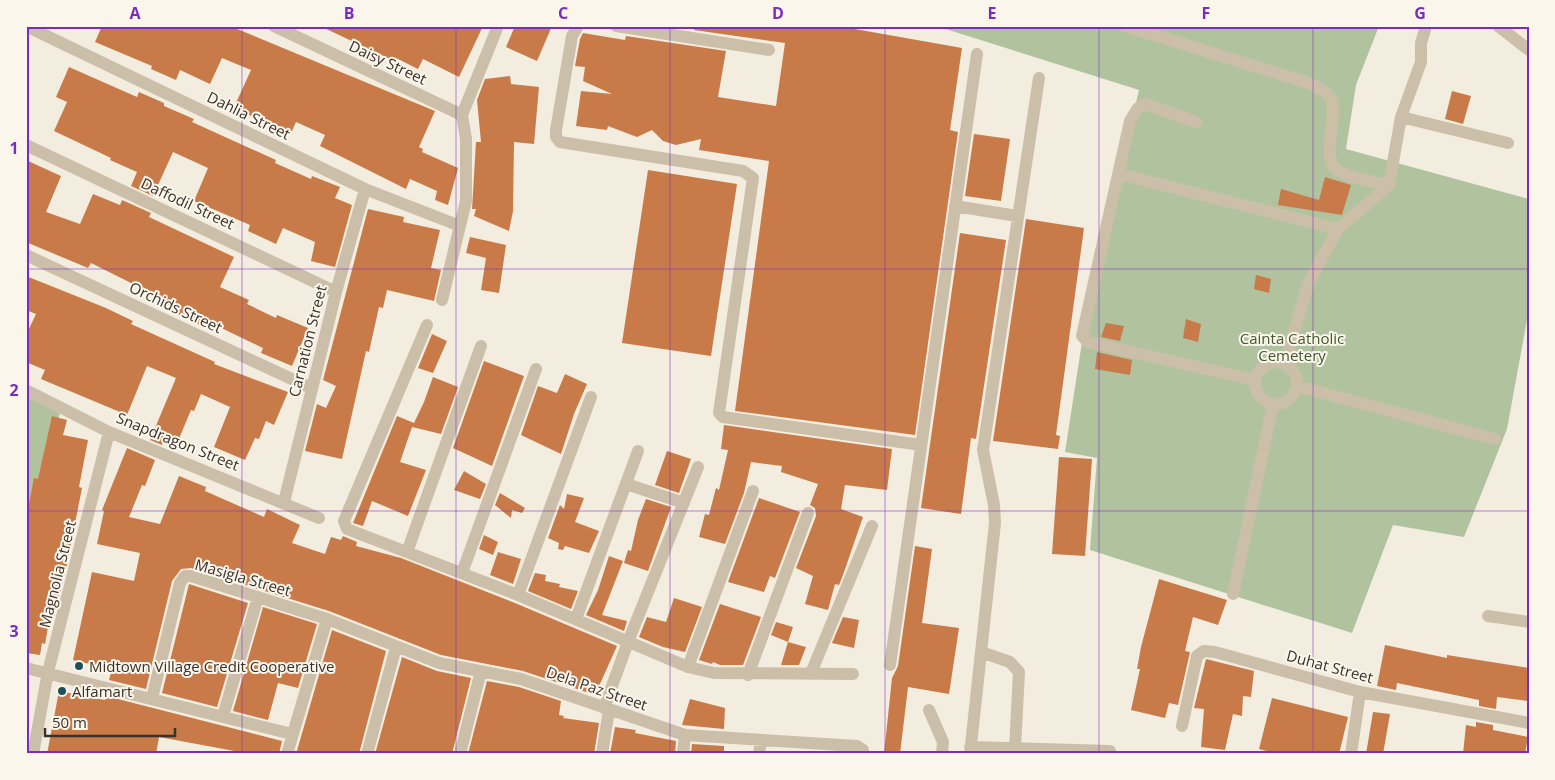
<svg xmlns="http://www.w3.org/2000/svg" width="1555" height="780" viewBox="0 0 1555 780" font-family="'Open Sans',sans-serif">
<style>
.green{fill:#b1c39e}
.building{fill:#c87b49}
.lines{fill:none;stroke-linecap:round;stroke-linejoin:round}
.minor{stroke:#ccbfaa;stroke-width:12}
.grid{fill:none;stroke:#7b2cbf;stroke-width:1;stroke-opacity:0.55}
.poi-dot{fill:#1e4f5c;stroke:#fbf6ec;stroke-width:2}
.labels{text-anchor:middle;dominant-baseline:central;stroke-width:4;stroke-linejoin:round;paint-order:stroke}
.street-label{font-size:15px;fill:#3a312a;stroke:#fbf6ec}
.park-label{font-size:15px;fill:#42582d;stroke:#fbf6ec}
.poi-label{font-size:15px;fill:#3a312a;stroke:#fbf6ec;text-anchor:start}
.neatline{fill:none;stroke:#7b2cbf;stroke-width:2}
.grid-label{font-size:16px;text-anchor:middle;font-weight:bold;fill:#7b2cbf}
</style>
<rect width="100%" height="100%" fill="#f3eddf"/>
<path class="green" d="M936,26H1379L1356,85L1346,149L1529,199V309L1507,429L1464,537L1393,525L1352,633L1090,550L1097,458L1065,452L1082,342L1139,90Z
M26,396L60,413L26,547Z"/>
<path class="building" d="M102,26H230L435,111L419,147L423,149L422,152L458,168L448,205L435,200L437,191L410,179L406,189L320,146L325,135L296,122L292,131L238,111L240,107L235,105L251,70L222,58L210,84L180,70L176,80L151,69L152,66L95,42Z
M320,26H483L459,77L423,59L418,69L396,58L394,61Z
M515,26H552L537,61L506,47Z
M695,26H838L962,48L950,130L958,132L915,435L735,411L769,161L699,150L701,139L676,145L663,141L652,130L637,137L608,126L607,130L576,126L581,91L612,94L583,81L585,67L575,66L580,39L583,33L625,40L626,36L726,51L718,97L776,106L785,43L694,30Z
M69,67L137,97L139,92L164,103V106L194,119L192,122L276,160L275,163L311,179L312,176L340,187L335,198L352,205L335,267L311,261L315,242L283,228L276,244L248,231L250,225L194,201L208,168L173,152L153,196L131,186L137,172L110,160L111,158L54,131L67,102L56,97Z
M510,76L511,84L539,87L534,144L514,142L513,211L509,231L474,216L476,209H472L476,142H481L477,100L485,79Z
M1452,91L1471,96L1463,124L1445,119Z
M974,134L1010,139L1001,201L965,196Z
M26,160L61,176L46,212L80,224L93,194L120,205L122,200L151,213L149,217L234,257L220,287L249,300L247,304L276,318L277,315L308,328L292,366L261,353L263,348L211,323L208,329L174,312L176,308L162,302L163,299L91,263L88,268L26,242Z
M648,170L737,184L711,356L622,343Z
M1325,177L1351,185L1342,215L1278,205L1281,189L1319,200Z
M368,209L404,217L403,222L440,230L431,268L441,270L434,301L387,290L383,308L379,307L369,352L366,351L342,459L305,451L317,404L326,408L336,386L323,380Z
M1026,219L1084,228L1056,435L1060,436L1058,449L993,441Z
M960,233L1006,240L976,439L971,438L961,514L921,508Z
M470,237L506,245L499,293L481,290L486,258L466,253Z
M1256,275L1271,279L1269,293L1254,289Z
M26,276L106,308L133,321L131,324L215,362L214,364L288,392L274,425L266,421L259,439L255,438L245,460L214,447L230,407L201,394L194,411L191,410L178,441L165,435L162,445L150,440L176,378L147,366L127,415L41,379L45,370L26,362V335L36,314L26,310Z
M1186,319L1201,324L1198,342L1183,338Z
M1106,323L1124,326L1120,341L1101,337Z
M432,334L447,341L433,373L418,368Z
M1097,352L1132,360L1130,375L1095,369Z
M484,361L524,376L492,466L453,448Z
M565,374L587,384L574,414L561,454L521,435L538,386L557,393Z
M433,377L458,387L441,434L412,427L400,462L426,470L408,516L372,501L363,526L353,523L397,416L414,423L424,402Z
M52,416L67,420L63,435L88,440L79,487L82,488L67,564L54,617L50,616L45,644L42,643L40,655L26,653V503L29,504L34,478L38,479Z
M724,425L892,449L887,490L845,485L841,509L863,517L843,575L839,585L835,584L828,610L805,604L813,576L796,568L816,516L815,508L810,505L818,484L781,472L782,466L751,462L744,493L725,544L699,537L705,514L709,515L716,488L719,490L728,450L721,449Z
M127,448L155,460L145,486L142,485L129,517L160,524L179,476L206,487L205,491L264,517L267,509L300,525L292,543L325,554L331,537L341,540L343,536L357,542L356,546L401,558L515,603L617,646L595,695L523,671L441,655L329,611L191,568L181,569L172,581L146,689L109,680L112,669L73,660L92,572L134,581L140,553L97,544L104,511L102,510Z
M667,451L691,459L679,493L655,485Z
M1059,457L1092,459L1085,556L1052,554Z
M464,471L486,484L480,499L454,490Z
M500,493L525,508L522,513L512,510L511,518L495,505Z
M567,494L584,498L575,522L599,531L589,553L565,546L563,550L558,549L559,543L548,538L560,505L564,509Z
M759,498L800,512L775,578L770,576L764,592L728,582Z
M646,499L671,507L648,571L624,563L628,550L631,551L638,520Z
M484,535L498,542L493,555L479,549Z
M915,546L932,549L922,623L959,628L949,694L908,687L900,754H884L892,678L898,666Z
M498,552L521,559L513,584L490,575Z
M609,556L623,561L602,615L627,621L624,631L586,615L598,590Z
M535,573L546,575L545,581L560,584L559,587L578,591L571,609L528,591Z
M1159,579L1227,600L1218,625L1193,617L1185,651L1190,652L1178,705L1169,703L1165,718L1131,710L1140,669H1137L1141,647Z
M189,584L248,603L217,707L162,693Z
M674,598L702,607L685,652L663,647L639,637L647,617L666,622Z
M720,604L761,617L743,665H720L713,662L712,664L699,660Z
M263,607L317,624L298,688L278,683L268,720L233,711Z
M843,617L859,620L854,648L832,643Z
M776,622L793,627L788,642L771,635Z
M332,630L386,651L359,754H296Z
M788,642L806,647L799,665H781Z
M1385,645L1447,658V655L1529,668V701L1497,697L1496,709L1479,706V700L1397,683L1396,690L1377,686Z
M402,657L437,671L471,678L452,754H375Z
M1206,659L1254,671L1251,697L1243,696L1242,716L1233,714L1225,750L1201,747L1204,709L1194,708Z
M487,681L519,687L561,701L559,715L564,716L563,718L599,723L594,754H468Z
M59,691L105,700L106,696L282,741L279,754H240V752L159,737L156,754H47Z
M1272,698L1348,717L1339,754H1278L1259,749Z
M690,699L725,708L724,729L682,725Z
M1373,712L1390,714L1383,754H1366Z
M1476,722L1493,725V730L1528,737L1525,754H1463L1466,725L1476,727Z
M615,727L636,730L635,733L676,741L675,754H610Z
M692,744L724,746V754H691Z"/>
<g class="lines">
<path class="minor" d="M26,26L365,189L460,226
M274,26L462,115
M578,26L572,36L556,130V137L560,142L743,171L753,178L719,413L723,417L921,445
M616,26L769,50
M1125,26L1309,83C1317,87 1327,91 1331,99C1339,117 1320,158 1337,170C1351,179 1373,181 1389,185
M1498,26L1529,50
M1401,117L1508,143
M1196,122L1146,104L1138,108L1130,121L1082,336L1088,342L1255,380
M26,145L336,292
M1119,174L1338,229
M955,206L1017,216
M26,255L311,388
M442,300L466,201V139L462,115L498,26
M427,325L344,521L347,529L518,595L688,667L714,673L853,674
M1255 383a21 21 0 1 1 42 0a21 21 0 1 1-42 0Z
M1285,364L1308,284L1338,229L1389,185L1401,117L1421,62V43L1426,26
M1297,386L1495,439
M26,390L109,432L319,518
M626,484L684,503
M284,502L336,292L365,189
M407,552L481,346
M462,573L536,369
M1233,594L1273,404
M518,595L591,397
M1488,616L1529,622
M576,619L638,451
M981,652L1010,662L1019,672L1015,748
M890,665L977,54
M688,667L753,491
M26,668L292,734
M811,673L872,526
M748,675L808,513
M152,698L180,583L185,576H191L327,619L439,663L521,679L685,735L857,746L863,750V754
M604,708L628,642L698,467
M929,710L943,742L942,754
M223,716L258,597
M1182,726L1197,656L1204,651L1215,652L1360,692L1529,723
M970,747L1110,751
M33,754L48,672L109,432
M287,754L327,619
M367,754L396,647
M460,754L481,671
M602,754L609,710
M683,754L685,735
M759,754L761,740
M970,754L995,523L994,505L983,450L1039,78
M1351,754L1360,692"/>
</g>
<path class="grid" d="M242,26V754M456,26V754M670,26V754M885,26V754M1099,26V754M1313,26V754M26,269H1529M26,511H1529"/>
<g class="poi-dot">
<circle cx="79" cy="666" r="5"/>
<circle cx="62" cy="691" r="5"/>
</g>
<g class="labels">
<g class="street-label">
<text transform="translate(388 62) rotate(25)">Daisy Street</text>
<text transform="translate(249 115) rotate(26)">Dahlia Street</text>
<text transform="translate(188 203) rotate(25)">Daffodil Street</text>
<text transform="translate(176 307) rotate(25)">Orchids Street</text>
<text transform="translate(307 341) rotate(-76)">Carnation Street</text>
<text transform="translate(178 441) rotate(22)">Snapdragon Street</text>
<text transform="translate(57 574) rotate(-76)">Magnolia Street</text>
<text transform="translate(243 577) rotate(16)">Masigla Street</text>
<text transform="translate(1330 666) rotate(15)">Duhat Street</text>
<text transform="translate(597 688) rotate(19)">Dela Paz Street</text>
</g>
<g class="park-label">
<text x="1292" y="338">Cainta Catholic<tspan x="1292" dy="17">Cemetery</tspan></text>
</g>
<g class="poi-label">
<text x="89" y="666">Midtown Village Credit Cooperative</text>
<text x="72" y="691">Alfamart</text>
</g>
</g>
<rect width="1555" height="780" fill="none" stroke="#fbf6ec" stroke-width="55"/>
<path d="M45 728v8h130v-8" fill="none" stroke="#3a312a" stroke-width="2.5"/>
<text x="52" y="728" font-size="15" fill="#3a312a" stroke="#fbf6ec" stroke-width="4" paint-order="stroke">50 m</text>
<rect x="28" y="28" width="1500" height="724" class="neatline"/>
<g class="grid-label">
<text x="135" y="19">A</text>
<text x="349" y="19">B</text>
<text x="563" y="19">C</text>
<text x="778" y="19">D</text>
<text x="992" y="19">E</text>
<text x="1206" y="19">F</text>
<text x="1420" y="19">G</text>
<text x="14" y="154">1</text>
<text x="14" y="396">2</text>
<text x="14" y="637">3</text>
</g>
</svg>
